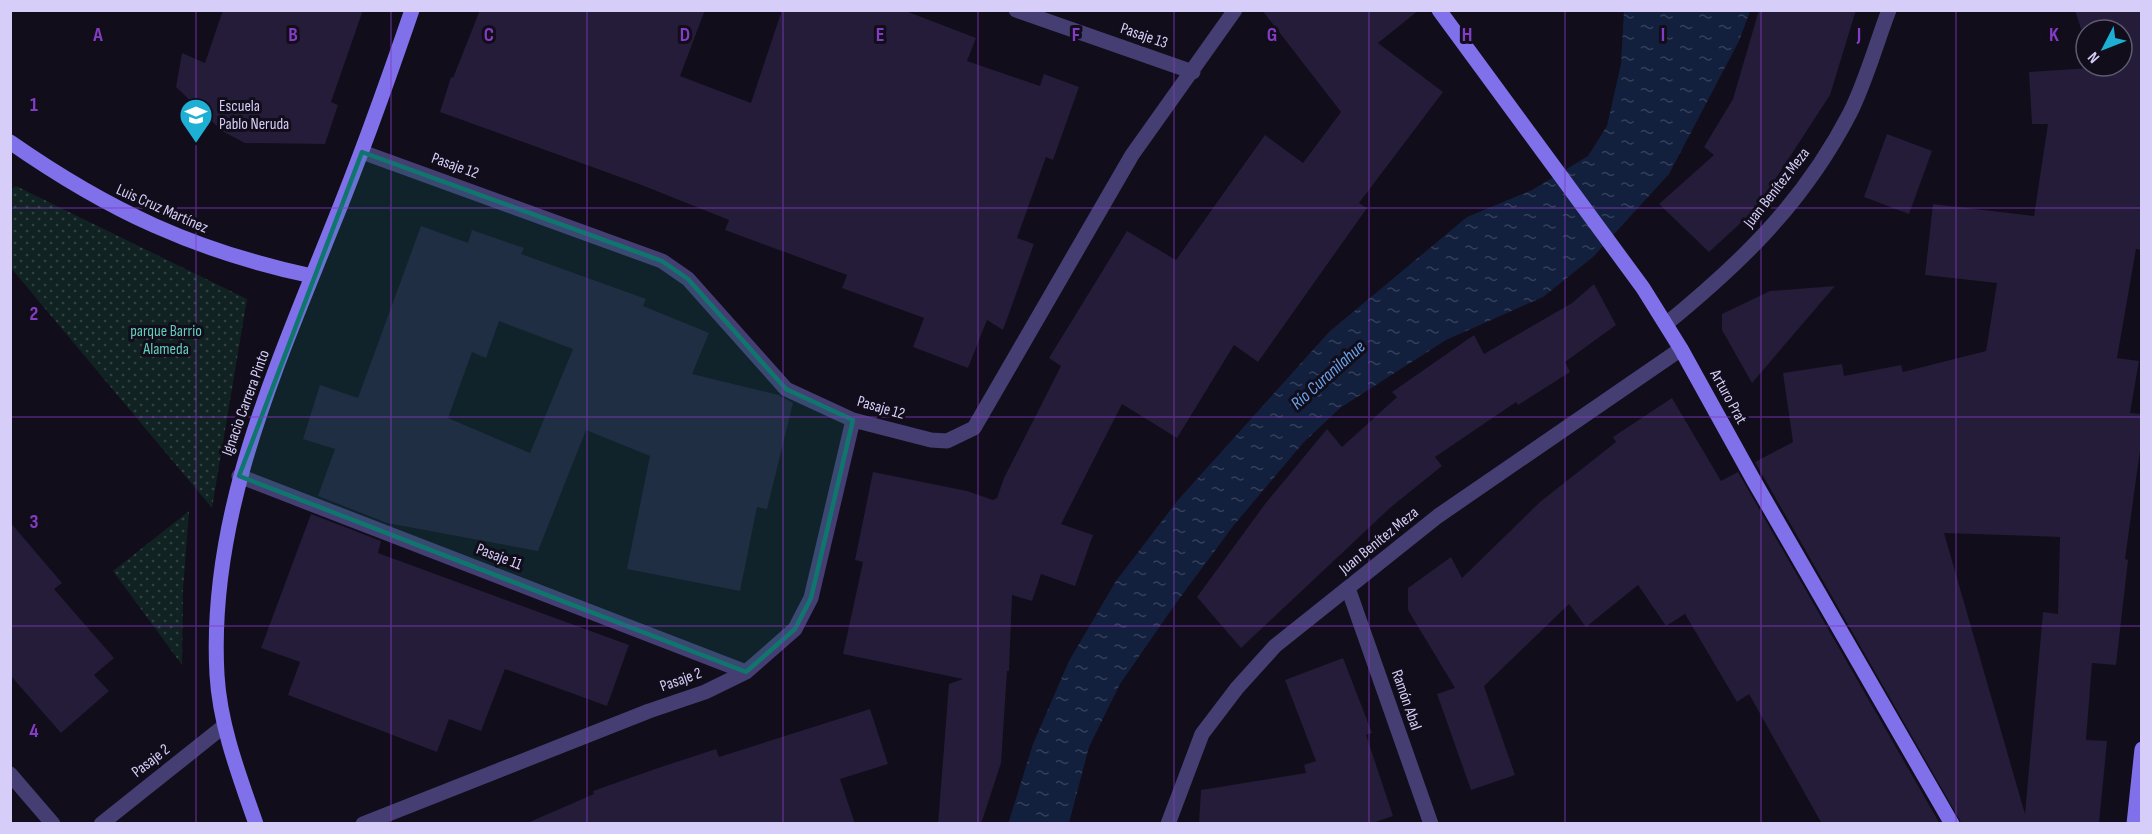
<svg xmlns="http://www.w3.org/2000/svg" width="2152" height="834" viewBox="0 0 2152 834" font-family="'Sofia Sans Condensed',sans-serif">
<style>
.park{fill:url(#park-dots)}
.water{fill:url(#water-ripples)}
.building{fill:#241c38;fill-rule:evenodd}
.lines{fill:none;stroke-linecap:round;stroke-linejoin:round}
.street{stroke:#453e73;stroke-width:15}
.secondary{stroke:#8071eb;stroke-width:15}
.marked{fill:#0f766e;fill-opacity:0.2;stroke:#0f766e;stroke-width:4.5;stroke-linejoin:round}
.grid{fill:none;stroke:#843cc5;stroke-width:1.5;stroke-opacity:0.55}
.labels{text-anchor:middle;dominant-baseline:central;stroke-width:6;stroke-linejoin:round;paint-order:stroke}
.street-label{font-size:16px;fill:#d6cdf8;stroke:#110d1a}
.poi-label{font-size:16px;fill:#d6cdf8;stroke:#110d1a;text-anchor:start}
.park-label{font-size:16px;fill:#64cdbd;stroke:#110d1a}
.water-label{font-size:18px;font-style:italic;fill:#69a2ea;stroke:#110d1a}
.grid-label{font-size:20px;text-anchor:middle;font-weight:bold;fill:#843cc5;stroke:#110d1a;stroke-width:6;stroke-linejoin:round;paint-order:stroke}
</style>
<defs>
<pattern id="park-dots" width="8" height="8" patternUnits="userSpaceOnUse" patternTransform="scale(1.5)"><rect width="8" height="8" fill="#112223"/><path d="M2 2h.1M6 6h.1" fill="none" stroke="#334144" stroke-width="1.8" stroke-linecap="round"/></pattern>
<pattern id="water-ripples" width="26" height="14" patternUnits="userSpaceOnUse" patternTransform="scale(1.5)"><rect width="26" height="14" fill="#13203d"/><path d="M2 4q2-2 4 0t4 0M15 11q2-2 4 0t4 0" fill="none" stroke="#353f5a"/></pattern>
</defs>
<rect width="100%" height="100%" fill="#110d1a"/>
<path class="park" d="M16,186L247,299L212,508L11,268V189Z
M189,511L183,590L182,665L113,571Z"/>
<path class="water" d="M1624,11H1750L1739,41L1669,174L1593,257L1543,297L1446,340L1340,408L1303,443L1234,525L1176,603L1120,684L1089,747L1069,823L1008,824L1033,744L1069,661L1116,581L1178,500L1329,332L1467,217L1532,190L1588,156L1607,126L1621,64Z"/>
<path class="building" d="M223,10H363L331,102L338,105L325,144L245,143L222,131L176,87L182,53L205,63Z
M480,10H705L680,76L751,103L782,10H903L976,38L967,61L1040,86L1044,74L1079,87L1053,160L1046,157L1017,238L1034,244L1003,330L987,320L968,368L913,347L924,318L842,288L847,275L725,230L729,220L639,184L440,112L451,77L453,78Z
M1262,10H1419L1378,43L1443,92L1359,203L1367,208L1258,362L1234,345L1177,438L1122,404L1061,524L1093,535L1075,586L1041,574L1032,601L1012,595L1009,671H1007L1001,763L981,824H938L949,684L963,679L843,654L863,562L855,560L873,472L967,491L993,500L997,498L1004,478L1061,366L1049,358L1127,231L1176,260L1265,135L1303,163L1341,112Z
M1759,10H1856L1830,95L1756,209L1709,252L1659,204L1714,155L1704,147L1733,99Z
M2075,10H2142V250L2136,249L2117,358L2139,361L2130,413L2142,414V436L2125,559L2128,560L2116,665L2092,663L2086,740L2107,741L2099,824H1962L1755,462L1793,442L1783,373L1842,364L1844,376L1901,365L1903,372L1986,351L1997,283L1925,275L1933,204L2034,216L2048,124H2032L2029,72L2122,66V30H2086V45ZM1944,533L2060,537L2058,614L2043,612L2025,814Z
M1887,134L1932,151L1909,214L1864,197Z
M421,226L468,243L472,230L524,248L521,254L646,299L643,306L709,333L692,374L779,395L793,403L767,509L757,507L740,591L627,569L650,456L586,430L538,551L387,523L318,496L335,449L303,439L320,385L358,398ZM499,321L573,349L530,453L448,418L472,352L486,358Z
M1594,284L1616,325L1565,362L1570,372L1518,405L1516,402L1435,457L1442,466L1391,507L1241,648L1197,597L1265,504L1327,429L1342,447L1397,397L1392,392L1474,335L1484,354L1572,303Z
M1835,286L1752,383L1722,330V314L1770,291Z
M1672,398L1721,481L1738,472L1940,824H1822L1749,694L1737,702L1685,614L1666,626L1638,585L1586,627L1569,604L1484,686L1515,775L1471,790L1437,694L1455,688L1408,610V588L1451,557L1462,578L1540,502L1616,442L1613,437Z
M311,514L381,541L378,553L629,645L607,706L505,669L481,731L449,719L437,752L288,695L300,662L261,648Z
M10,522L62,583L54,589L114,658L94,675L109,691L61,733L10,675Z
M1343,658L1372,733L1366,735L1393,816L1370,824H1199L1201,790L1306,773L1304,765L1316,761L1285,680Z
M870,709L888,764L840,779L855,824H525L594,794L593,791L658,768L716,749L719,757Z"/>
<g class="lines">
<path class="street" d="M1016,10L1193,72
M362,152L662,261L688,279L786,389L853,420L931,440L947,441L974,428L1132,155L1235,10
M1666,324C1742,262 1804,202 1850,113C1866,81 1876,44 1889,10
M239,476L746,672
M1348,588L1431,824
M10,774L53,824
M101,824L224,726
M363,824L649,711L705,692L746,672L795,629L811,598L853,420
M1168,824L1202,734L1237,688L1275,646L1438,516L1681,349"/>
<path class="secondary" d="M1439,10L1643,288L1681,349L1754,481L1952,824
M10,142C109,211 195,251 312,276
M256,824C239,775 220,726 217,675C208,517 275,370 332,227C361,156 387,83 412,10
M2134,824L2142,749"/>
</g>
<path class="marked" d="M362,152L662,261L688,279L786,389L853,420L811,598L795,629L746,672L239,476Z"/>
<path class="grid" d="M196,10V824M391,10V824M587,10V824M783,10V824M978,10V824M1174,10V824M1369,10V824M1565,10V824M1761,10V824M1956,10V824M10,208H2142M10,417H2142M10,626H2142"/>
<defs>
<g id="school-pin" transform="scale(1.725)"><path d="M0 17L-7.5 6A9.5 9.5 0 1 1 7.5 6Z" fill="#1db0d4" stroke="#110d1a"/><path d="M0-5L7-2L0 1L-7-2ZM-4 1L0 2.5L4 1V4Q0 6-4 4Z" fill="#fff"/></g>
</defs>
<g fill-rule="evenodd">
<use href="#school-pin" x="196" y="115"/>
</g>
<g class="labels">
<g class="street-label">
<text transform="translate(1144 36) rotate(19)">Pasaje 13</text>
<text transform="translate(455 166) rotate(20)">Pasaje 12</text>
<text transform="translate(1777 188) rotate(-52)">Juan Benítez Meza</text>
<text transform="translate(162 209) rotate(24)">Luis Cruz Martínez</text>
<text transform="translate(1728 397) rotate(61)">Arturo Prat</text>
<text transform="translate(246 403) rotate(-70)">Ignacio Carrera Pinto</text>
<text transform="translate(881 408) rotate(16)">Pasaje 12</text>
<text transform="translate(1379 541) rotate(-39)">Juan Benítez Meza</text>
<text transform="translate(499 557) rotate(21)">Pasaje 11</text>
<text transform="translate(681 680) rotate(-20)">Pasaje 2</text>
<text transform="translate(1406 700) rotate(71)">Ramón Abal</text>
<text transform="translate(151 761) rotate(-38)">Pasaje 2</text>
</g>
<g class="poi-label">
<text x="219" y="106">Escuela<tspan x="219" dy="18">Pablo Neruda</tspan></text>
</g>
<g class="park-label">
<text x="166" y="331">parque Barrio<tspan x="166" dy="18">Alameda</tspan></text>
</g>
<g class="water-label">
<text transform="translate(1328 375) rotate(-42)">Río Curanilahue</text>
</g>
</g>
<g class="grid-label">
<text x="98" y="41">A</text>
<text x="293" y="41">B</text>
<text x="489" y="41">C</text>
<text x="685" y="41">D</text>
<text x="880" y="41">E</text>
<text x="1076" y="41">F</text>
<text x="1272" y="41">G</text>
<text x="1467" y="41">H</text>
<text x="1663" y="41">I</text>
<text x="1859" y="41">J</text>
<text x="2054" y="41">K</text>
<text x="34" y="111">1</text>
<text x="34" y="320">2</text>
<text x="34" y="528">3</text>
<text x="34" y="737">4</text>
</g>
<rect width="2152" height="834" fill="none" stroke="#d6cdf8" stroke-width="24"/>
<g transform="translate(2104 48) rotate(228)"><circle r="28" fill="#110d1a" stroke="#605a73" stroke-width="1.5"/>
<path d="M0-4.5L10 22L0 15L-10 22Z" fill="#1db0d4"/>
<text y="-9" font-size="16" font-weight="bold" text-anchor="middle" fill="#d6cdf8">N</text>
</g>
</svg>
